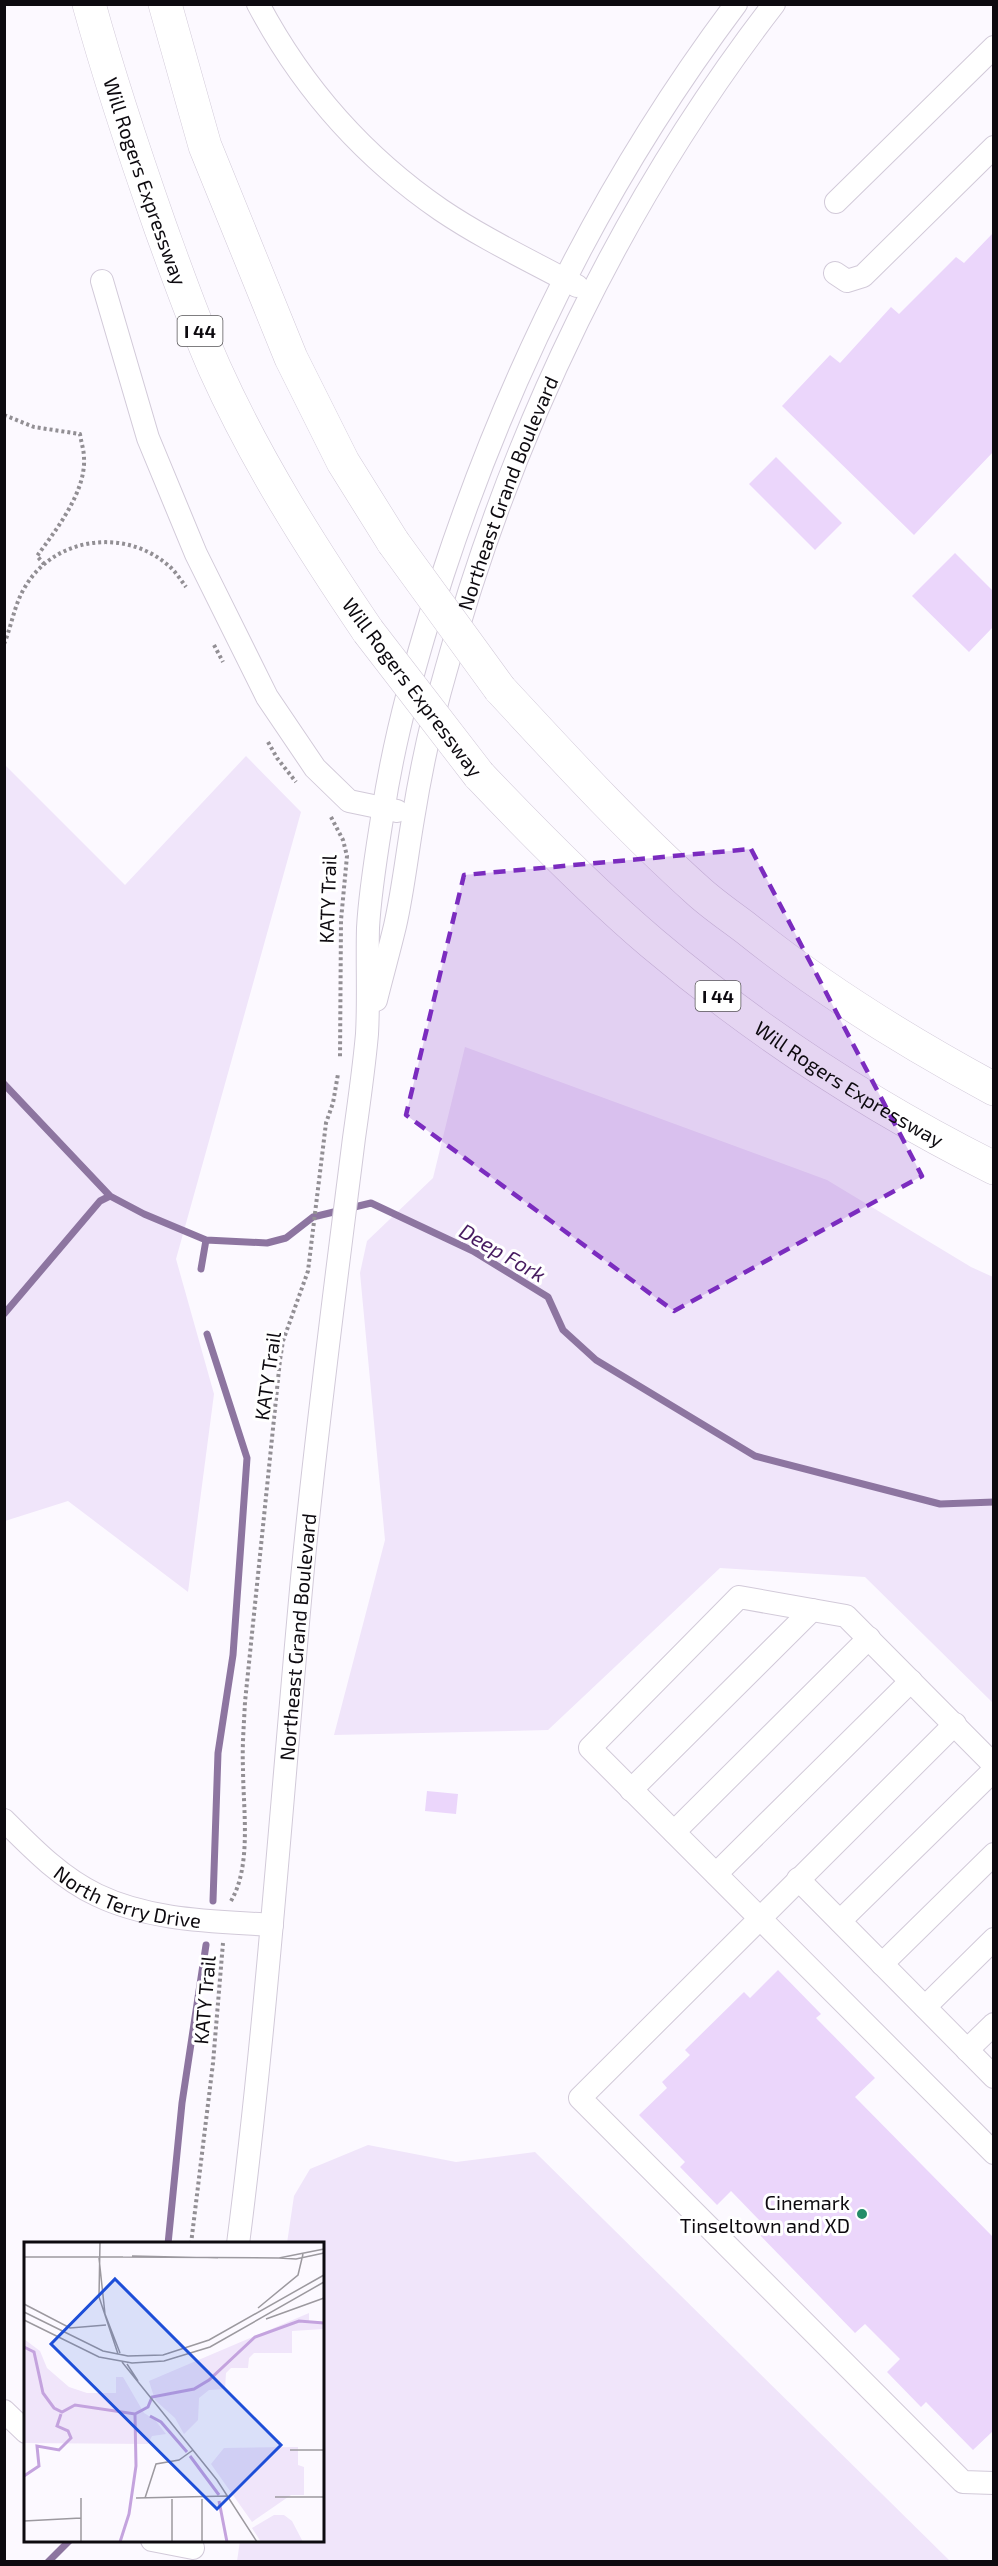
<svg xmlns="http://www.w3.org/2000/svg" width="998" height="2566" viewBox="0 0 998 2566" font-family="'Exo 2',sans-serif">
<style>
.green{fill:#f0e5fa}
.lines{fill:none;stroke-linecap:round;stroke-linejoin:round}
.stream{stroke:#8d75a0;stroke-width:7}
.building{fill:#ebd6fb}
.minor-casing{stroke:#d2cad9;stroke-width:24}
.highway-casing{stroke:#d2cad9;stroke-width:34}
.path{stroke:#928f94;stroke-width:4;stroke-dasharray:3 3;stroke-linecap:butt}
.minor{stroke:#fff;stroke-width:22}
.highway{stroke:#fff;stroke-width:33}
.highway-bridge-casing{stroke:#d2cad9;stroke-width:34;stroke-linecap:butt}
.highway-bridge{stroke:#fff;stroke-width:33}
.marked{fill:#7b2cbf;fill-opacity:0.2;stroke:#7b2cbf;stroke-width:4.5;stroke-dasharray:12 8;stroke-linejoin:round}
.poi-dot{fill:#238c68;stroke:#fff;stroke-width:2}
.labels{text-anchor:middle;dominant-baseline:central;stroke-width:6;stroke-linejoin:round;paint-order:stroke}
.shield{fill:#fff;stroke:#565457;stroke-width:1.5}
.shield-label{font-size:18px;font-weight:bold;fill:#0d0a0f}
.street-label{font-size:20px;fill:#0d0a0f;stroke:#fff}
.poi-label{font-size:20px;fill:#0d0a0f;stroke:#fff;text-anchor:end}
.water-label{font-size:21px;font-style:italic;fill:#471b60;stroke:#fff}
.inset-river{fill:none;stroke:#c4a3de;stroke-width:3}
.inset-road{fill:none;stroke:#9c999f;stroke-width:1.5}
.view{fill:#1d4ed8;fill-opacity:0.15;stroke:#1d4ed8;stroke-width:3}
.inset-edge{fill:none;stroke:#0d0a0f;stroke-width:3}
</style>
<rect width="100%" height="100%" fill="#fcf9ff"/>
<path class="green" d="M246,756L301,812L176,1259L214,1394L188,1592L68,1501L5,1521V765L125,885Z
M465,1047L827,1180L971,1267L993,1277V1703L865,1577L720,1568L548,1730L334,1735L385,1540L360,1273L367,1241L433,1178Z
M368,2145L456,2162L535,2152L950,2561H237L240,2541L322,2540V2244L287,2243L294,2196L310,2169Z"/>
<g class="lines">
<path class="stream" d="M4,1084L110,1196L144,1214L206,1240L267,1243L286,1238L313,1217L371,1203L473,1251L548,1297L563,1330L596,1360L755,1456L940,1504L994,1502
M201,1269L206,1240
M4,1314L100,1201L110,1196
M207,1334L247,1458L233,1655L218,1753L213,1901
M168,2244L182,2103L206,1945
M48,2562L70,2540"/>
</g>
<path class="building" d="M993,233V452L914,535L782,406L830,355L840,363L891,307L899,314L956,257L964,263Z
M776,457L842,523L815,550L749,484Z
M955,553L993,591V627L969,652L912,596Z
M427,1791L458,1794L456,1814L425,1811Z
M778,1970L821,2014L816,2018L875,2078L855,2097L993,2237V2431L973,2450L926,2402L921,2407L887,2372L900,2359L865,2324L855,2333L755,2230L762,2223L731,2191L717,2205L680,2167L685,2162L639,2115L667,2088L662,2082L690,2055L685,2050L744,1992L750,1998Z"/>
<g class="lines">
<g class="minor-casing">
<g id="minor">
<path d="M258,4C302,87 364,157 441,210C484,239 531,261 577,286"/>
<path d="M836,202L994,47"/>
<path d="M835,273L847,281L863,276L994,147"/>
<path d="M102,281L148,438L196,554L267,697L315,768L349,801L397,811"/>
<path id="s1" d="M376,1000C382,976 389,951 395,926C403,891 407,854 413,819C421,769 432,718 446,670C512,431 622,201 774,4"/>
<path d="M955,1724L580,2098L963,2482L994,2483"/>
<path d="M994,1765L846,1616L739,1597L590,1748L994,2153"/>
<path d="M631,1790L812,1610"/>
<path id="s2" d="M4,1820C32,1848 61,1878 97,1895C151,1921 213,1921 272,1925"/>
<path d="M674,1832L869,1638"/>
<path d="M716,1874L911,1681"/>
<path d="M798,1879L994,2077"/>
<path d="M840,1921L994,1770"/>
<path d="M882,1964L994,1854"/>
<path d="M925,2007L994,1939"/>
<path d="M967,2050L994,2024"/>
<path id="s3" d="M238,2244C267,2019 282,1793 303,1568C317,1424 336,1281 354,1138C359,1103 364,1068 367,1034C369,999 367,963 368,928C370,890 377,850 383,812C395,732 418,652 443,574C510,370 607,176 736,4"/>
<path d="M4,2411L26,2432"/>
<path d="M152,2540L193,2548"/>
</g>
</g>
<g class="highway-casing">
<g id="highway">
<path id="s4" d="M89,4C110,80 135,155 161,229C178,276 195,324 215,369C257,462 311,547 368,631"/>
<path d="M165,4L205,146L291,358L343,462L393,542"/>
<path d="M500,689C564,758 627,827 697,890C712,904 730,916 747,929C824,991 907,1042 994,1089"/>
<path id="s5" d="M479,775C535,834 591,891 652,943C756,1031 872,1107 994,1168"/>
</g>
</g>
<path class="path" d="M4,415L34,427L80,434C81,442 84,450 84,458C86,492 56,530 37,556L44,564
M4,644C12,625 14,605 25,587C54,537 125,527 169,566C175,571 181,580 186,587
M214,645L223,662
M268,742L277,758L296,782
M331,817L343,840L347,856L341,920L340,1058
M231,1901C252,1865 243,1809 243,1768C242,1746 244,1724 245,1702L280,1360L283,1341L308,1271L326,1123L333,1103L338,1074
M191,2244L213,2063L223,1943"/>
<use href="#minor" class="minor"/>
<use href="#highway" class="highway"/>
<g class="highway-bridge-casing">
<path id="highway-bridge" d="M393,542L500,689
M368,631L479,775"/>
</g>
<use href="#highway-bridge" class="highway-bridge"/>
</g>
<path class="marked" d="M751,849L922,1176L674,1311L406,1115L464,875Z"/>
<circle class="poi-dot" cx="862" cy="2214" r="6"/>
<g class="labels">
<g class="shield">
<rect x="177.5" y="316" width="45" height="30" rx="4.5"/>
<rect x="695.5" y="981" width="45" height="30" rx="4.5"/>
</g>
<g class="shield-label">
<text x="200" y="331">I 44</text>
<text x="718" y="996">I 44</text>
</g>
<g class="street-label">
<text stroke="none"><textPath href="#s4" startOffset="186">Will Rogers Expressway</textPath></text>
<text stroke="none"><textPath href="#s1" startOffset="525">Northeast Grand Boulevard</textPath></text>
<text transform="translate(413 687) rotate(53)">Will Rogers Expressway</text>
<text transform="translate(327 899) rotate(-88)">KATY Trail</text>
<text stroke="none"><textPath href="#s5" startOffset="484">Will Rogers Expressway</textPath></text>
<text transform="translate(267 1376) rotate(-82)">KATY Trail</text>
<text stroke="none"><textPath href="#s3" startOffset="610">Northeast Grand Boulevard</textPath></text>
<text stroke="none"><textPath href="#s2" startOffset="150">North Terry Drive</textPath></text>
<text transform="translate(204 2000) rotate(-85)">KATY Trail</text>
</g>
<g class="poi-label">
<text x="850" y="2202">Cinemark<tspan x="850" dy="23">Tinseltown and XD</tspan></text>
</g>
<g class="water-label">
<text transform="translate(503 1252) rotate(30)">Deep Fork</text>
</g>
</g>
<g transform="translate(24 2242)">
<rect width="300" height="300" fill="#fcf9ff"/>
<path d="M285,71V80L300,82V87L268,89V111H230L225,116L224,126H207L202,131L201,147L185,148L175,156L174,178L160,192L151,176L131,158L125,139ZM0,97L16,109L23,126L45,145L63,151H92V135H99L120,171L131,178L142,192L128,194L124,202L0,201ZM274,205V223L280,225V253H267L228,280L187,222L200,206ZM250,273H260L268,279L279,300H237L228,286Z" fill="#f0e5fa"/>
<path class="inset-river" d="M0,105L10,110L19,151L30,166L38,170L51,163L111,172L124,165L128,155L170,147L185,138L231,95L275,79L300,81M126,174L137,180L163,210M166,214L195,253M0,234L15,224L13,204L35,208L47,196L44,189L33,184L37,172M195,259L203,300M96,300L105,272L112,224L111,173"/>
<path class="inset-road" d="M76,0L75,55L94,112M108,14L194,16M0,15H99M98,15L255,16L300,7M75,16L81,72L96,111M255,16L272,17L300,11M0,62L46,86L82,83M234,66L274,33L279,12M0,70L79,109L104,114L139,113L185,98L300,33M242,77L300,56M0,78L75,115L108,121L140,119L186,105L300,40M98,120L193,238L233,300M103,122L114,139M266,208H300M251,255H300M57,256V300M112,256L204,254M121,256L132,222L155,218L169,208M0,279L57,276M148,300V257M178,300V257"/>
<path class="view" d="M91,37L257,203L193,267L27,102Z"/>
<rect width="300" height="300" class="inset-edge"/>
</g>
<rect width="998" height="2566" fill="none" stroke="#0d0a0f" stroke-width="12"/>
</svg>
